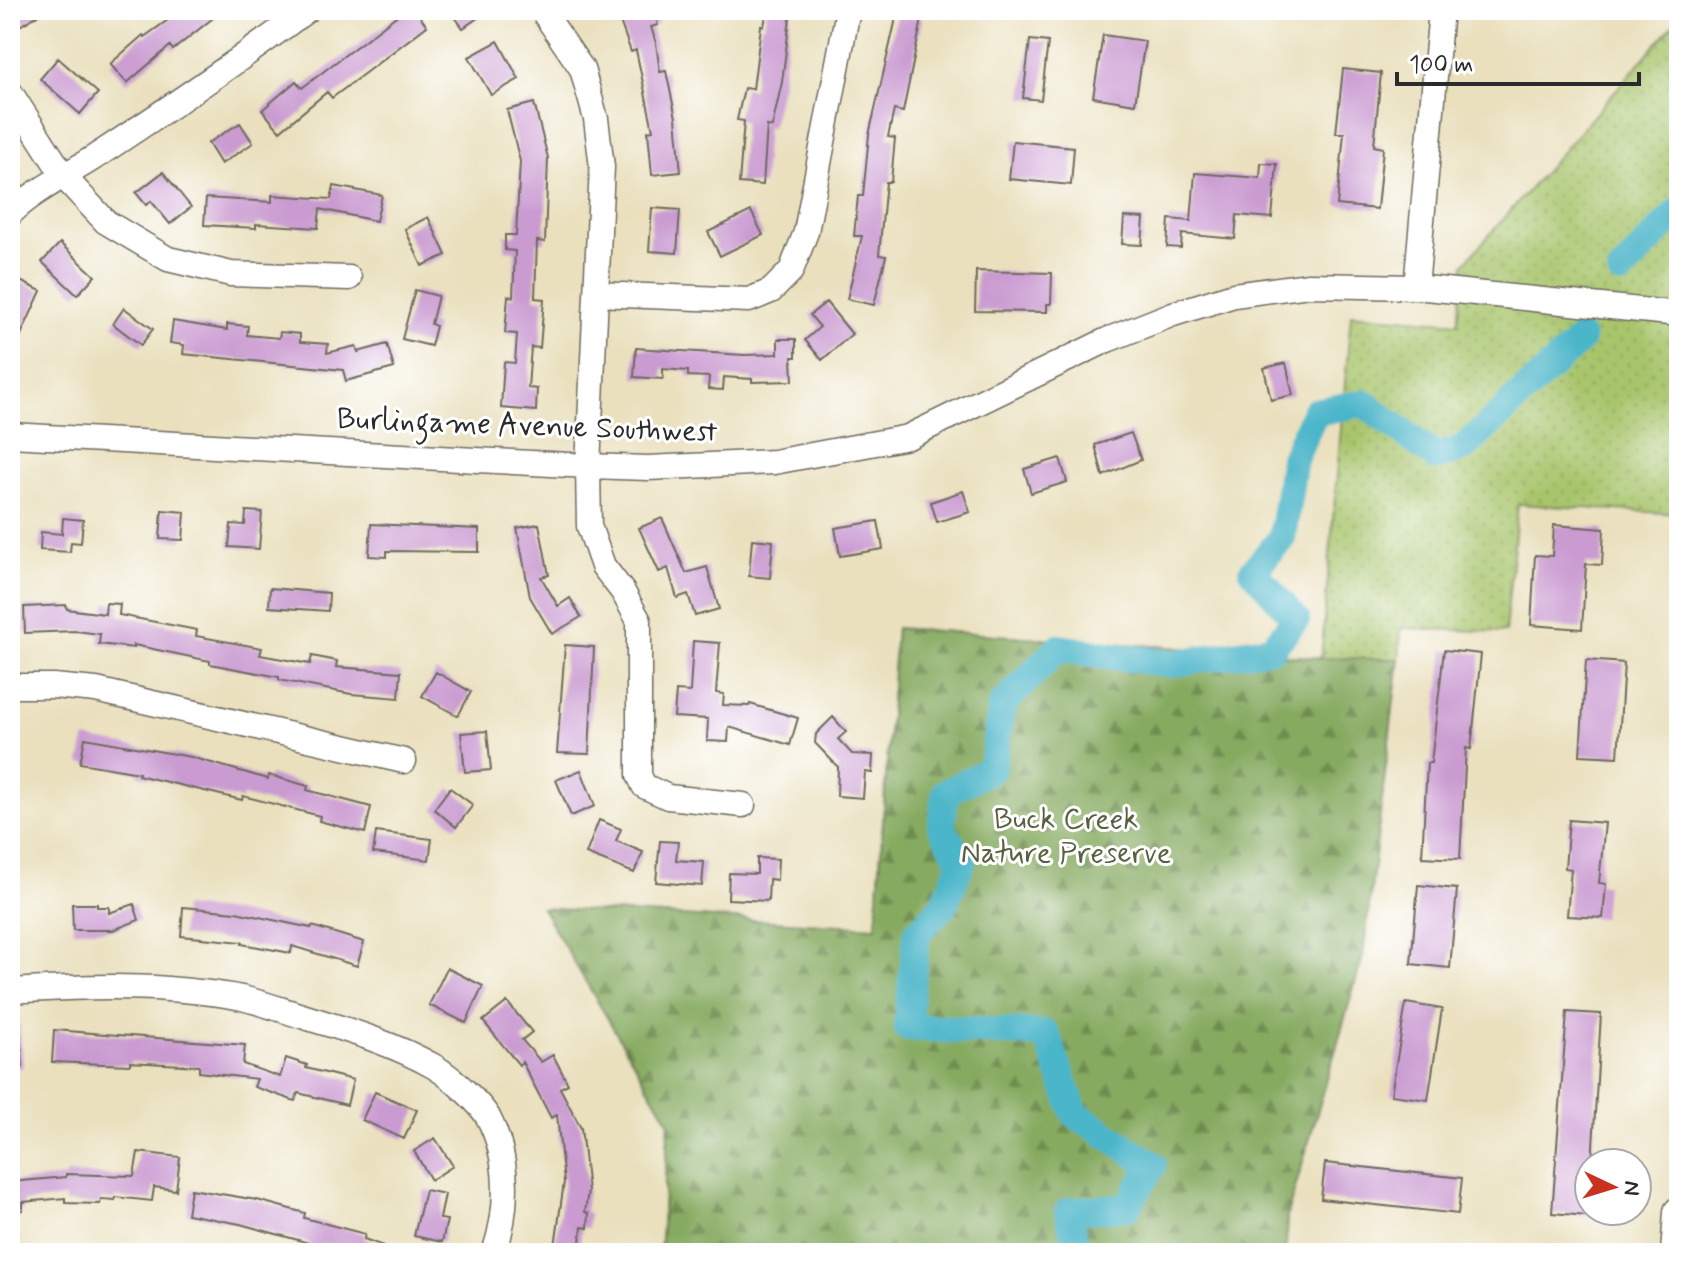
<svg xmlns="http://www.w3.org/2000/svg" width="1689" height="1263" viewBox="0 0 1689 1263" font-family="Mynerve,sans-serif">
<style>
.grass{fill:url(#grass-dots);stroke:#6a784c;stroke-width:2}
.forest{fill:url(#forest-firs);stroke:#586a46;stroke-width:2}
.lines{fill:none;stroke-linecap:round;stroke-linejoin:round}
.river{stroke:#4bb5c9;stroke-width:28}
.building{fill:#ca9bd1}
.minor-casing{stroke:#6e6a5e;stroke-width:27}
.major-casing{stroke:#6e6a5e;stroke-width:33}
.minor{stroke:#fff;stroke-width:24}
.major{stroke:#fff;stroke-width:30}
.labels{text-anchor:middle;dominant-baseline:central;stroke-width:6;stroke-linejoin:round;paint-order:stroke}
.street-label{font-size:30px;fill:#2b2b2b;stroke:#fff}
.park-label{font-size:30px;fill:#576142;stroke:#fff}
</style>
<defs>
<pattern id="grass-dots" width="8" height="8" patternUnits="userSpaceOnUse" patternTransform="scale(2)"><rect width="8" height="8" fill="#a8c56c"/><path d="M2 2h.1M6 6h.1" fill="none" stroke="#91a95e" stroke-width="1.8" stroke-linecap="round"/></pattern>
<pattern id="forest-firs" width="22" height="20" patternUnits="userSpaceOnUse" patternTransform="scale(2)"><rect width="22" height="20" fill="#86aa60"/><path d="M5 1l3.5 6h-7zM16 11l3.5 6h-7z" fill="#6e8b4f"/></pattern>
</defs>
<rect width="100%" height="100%" fill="#fff"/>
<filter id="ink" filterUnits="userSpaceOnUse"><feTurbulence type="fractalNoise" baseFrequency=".0125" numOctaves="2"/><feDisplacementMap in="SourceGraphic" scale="16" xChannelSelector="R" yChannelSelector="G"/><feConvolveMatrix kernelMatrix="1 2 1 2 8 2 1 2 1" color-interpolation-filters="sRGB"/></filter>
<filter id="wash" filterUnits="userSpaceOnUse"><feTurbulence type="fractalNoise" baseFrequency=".006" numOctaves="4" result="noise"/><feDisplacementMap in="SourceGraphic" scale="32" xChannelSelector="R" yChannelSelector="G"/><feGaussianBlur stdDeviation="1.8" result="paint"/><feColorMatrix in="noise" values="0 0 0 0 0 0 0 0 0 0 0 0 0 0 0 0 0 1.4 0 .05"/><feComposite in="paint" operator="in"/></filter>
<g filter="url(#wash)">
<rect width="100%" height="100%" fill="#eae0be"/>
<path class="grass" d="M1679,18V514L1518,504L1505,632L1401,628L1399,659L1374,660L1368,740L1256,737L1220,1249L1277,1253H660L669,1122L862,1135L896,628L1321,658L1351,314L1458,323L1464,264Z"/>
<path class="forest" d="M896,628L1321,658L1399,659L1363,956L1287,1216L1286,1253H660L669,1122L542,908L876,927Z"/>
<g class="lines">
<path class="river" d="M1621,272L1679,210
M1078,1253L1068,1211L1127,1207L1153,1165L1075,1114L1046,1034L907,1027L917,933L944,905L962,862L941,826L946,792L992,769L1002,705L1058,648L1170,664L1272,648L1296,619L1253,571L1282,538L1294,458L1315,412L1364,403L1436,457L1464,448L1581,339"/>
</g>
<g id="blocks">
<path class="building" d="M10,10H46L10,32Z
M182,10H223L173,50L170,46L127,83L110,64L143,35L144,37Z
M404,10H415L427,26L332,98L327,92L280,131L262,110L296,81L302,88Z
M450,10H489L463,28Z
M616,10H653L658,25L651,27L656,43L660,72L666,71L676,118L681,172L652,175L648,131L653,130L636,50L631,52Z
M767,10H791L782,82L772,127L767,126L763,185L739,183L744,121L737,120L744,88L753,89L761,26H764Z
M897,14L922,19L903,112L894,110L888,137L895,138L891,182H886L879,255L886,256L874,305L847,299L862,236H854L858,196H863L869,135Z
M1103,35L1145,41L1135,104L1093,97Z
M1030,40L1048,42L1041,100L1023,98Z
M498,41L519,79L491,95L469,57Z
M58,58L98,93L80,114L40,79Z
M1343,69L1381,73L1374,146L1383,148L1377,209L1337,205L1344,133H1336Z
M534,103L548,158L545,242L537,241L535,298L544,299L540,348L531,347L528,388L537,389L536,411L501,408L504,362L515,363L517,334L505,333L508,296L513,297L515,251L505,250V235H516L520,161L507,110Z
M240,123L253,143L221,164L208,143Z
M1013,141L1074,147L1071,185L1009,179Z
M1261,163L1277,164L1272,218L1237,215L1235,239L1182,234L1181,248L1167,247L1169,219L1191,221L1195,173L1260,178Z
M163,172L191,207L170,224L151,201L146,205L136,193Z
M334,186L382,195L376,221L320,209L318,228L256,224V228L204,225L206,198L272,202V195L331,199Z
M652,208L680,210L677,253L649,251Z
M751,211L763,235L720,256L708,232Z
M428,217L446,255L422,266L405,229Z
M1124,217L1144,218L1142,245L1122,244Z
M60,243L95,276L77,295L42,262Z
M976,271L1052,273L1051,304H1047V312L975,311Z
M18,280L41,291L20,337L10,333V297Z
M415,290L438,296L431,324L436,326L431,346L402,339Z
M826,302L852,334L822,360L805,340L820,327L810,315Z
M124,308L153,329L141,345L113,324Z
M173,321L227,330V324L248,326L247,335L279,338L280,332L300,334V342L328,344L327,353L356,346L358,352L387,344L394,368L346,381L343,370L183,354L184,345L170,343Z
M778,339H796V357H792L793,381L752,382V379L724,377L723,390L708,389L709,377L688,376V371L663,369V379L634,377L636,348L744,355L778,354Z
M1286,363L1293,395L1271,400L1264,368Z
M1131,433L1141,460L1103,476L1095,445Z
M1060,458L1067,482L1031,493L1024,469Z
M963,491L970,512L937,522L931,502Z
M162,510L185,512L183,540L160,539Z
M246,511L262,512L259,549L229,547L231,524L245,525Z
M63,518L83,520L81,543L71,542L70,552L40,550L41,532L62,534Z
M662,518L686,573L707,567L719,609L695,616L688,594L677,598L668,568L659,572L639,528Z
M878,521L883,549L840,556L835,528Z
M371,524L479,529V552L387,551V557L369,556Z
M539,524L549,575L541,577L558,606L570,598L581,617L552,634L530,597L517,528Z
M1554,525L1604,529L1602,565L1586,564L1582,629L1531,625L1535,555L1552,556Z
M752,539L773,541L770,578L749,576Z
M270,588L329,593L328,611L269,607Z
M106,603L120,604L119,615L197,630L196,636L262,648L260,655L310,664L312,656L337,661L336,667L401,672L399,698L351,694L279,680V677L210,664V661L134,645V648L99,644L100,634L76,631L25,633L24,607L66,605L67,609L105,614Z
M693,641L720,643L716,693L724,694L723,705L749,706L750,704L798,718L790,745L729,727L728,742L707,741L708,719L674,717L676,691L690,692Z
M565,645L594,647L589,754L557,753Z
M1444,650L1481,654L1471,749L1466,748L1460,859L1422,857L1427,763H1431Z
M1586,660L1624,663L1618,757L1580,755Z
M436,672L471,692L458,716L422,696Z
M833,717L846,732L838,739L852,754L873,755L872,773L865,772L863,798L837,796L838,767L815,743L816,734Z
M487,731L491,770L465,772L461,733Z
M85,738L191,757L268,779L269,775L308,786L307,790L371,807L365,833L319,821L320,816L243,796L242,800L138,775L139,773L80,763Z
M581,770L595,806L571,816L556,780Z
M450,788L473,805L456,827L434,809Z
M599,820L621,829L616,841L643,852L634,873L586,854Z
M1569,820L1605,823L1599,883L1606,884L1603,918L1567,916L1571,869L1565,868Z
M376,832L432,839L429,860L373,853Z
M660,841L678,842L676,860L704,862L702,886L656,882Z
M757,858L778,859L777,880L769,879L768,901L728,899L729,873L757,874Z
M1418,885L1457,889L1450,968L1411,964Z
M72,904H97V907H109V913L134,904L139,920L113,930H73Z
M183,907L236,912L311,928L312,926L364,942L357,966L292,946L291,953L242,944L243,942L181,936Z
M447,968L483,986L466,1023L429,1005Z
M507,1002L532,1032L522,1040L541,1062L553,1055L568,1084L560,1088L581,1128L588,1191L585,1212L589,1213L588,1228L582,1227L579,1250L555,1246L564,1182L557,1115L551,1118L522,1062L519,1065L483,1021Z
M1406,1003L1442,1009L1428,1100L1391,1095Z
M1567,1012L1601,1014L1592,1163H1589L1588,1216L1552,1213Z
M10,1023H19L23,1067L10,1069Z
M54,1030L245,1045L243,1064L280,1077L286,1058L307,1065L306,1068L353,1080L347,1105L298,1093L295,1101L254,1087L257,1079L199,1072V1066L130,1062V1065L52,1062Z
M375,1092L417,1110L404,1139L362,1120Z
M435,1138L453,1166L431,1180L414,1151Z
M138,1152L180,1157L176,1190L154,1187L152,1201L115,1197V1200L101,1199L100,1204L65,1203V1198L23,1202V1210L10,1211V1182L66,1177V1174L134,1176Z
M1325,1163L1462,1178L1458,1214L1321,1199Z
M191,1189L257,1200L305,1213L304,1218L365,1234L364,1239L398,1251V1253H333L308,1247L309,1243L240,1224L187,1214Z
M425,1190L445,1194L440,1219L447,1220L442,1242L414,1236Z"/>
</g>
</g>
<g filter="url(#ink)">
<use href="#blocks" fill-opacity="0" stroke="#6e6a5e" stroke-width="2"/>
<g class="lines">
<g class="minor-casing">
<path id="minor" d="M542,10L582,69L596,119L602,167L588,466L589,526L603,566L623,592L639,621V775L644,786L668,797L743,805
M10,92L65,178L106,222L168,259L231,274L349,278
M10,214C34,190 73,172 101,153C171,107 240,60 307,10
M1416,287L1441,10
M596,294L749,300L771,291L791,271L806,232L848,10
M10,435L588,466L648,468L774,462L908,437L1107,340L1173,314L1234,295L1309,285L1416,287L1679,314
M10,686H53L96,690L404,761
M10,991C63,988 115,985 168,989C193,991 222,993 246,999C266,1004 285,1011 305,1017C348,1030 395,1044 435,1067C450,1076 479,1102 488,1117C510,1159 509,1209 494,1253"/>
</g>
<g class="major-casing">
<path id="major" d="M1676,1253L1679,1212"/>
</g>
<use href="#minor" class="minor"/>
<use href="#major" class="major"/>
</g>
</g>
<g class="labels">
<g class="street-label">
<text transform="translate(527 426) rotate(2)">Burlingame Avenue Southwest</text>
</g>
<g class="park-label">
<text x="1066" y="819">Buck Creek<tspan x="1066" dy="34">Nature Preserve</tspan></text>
</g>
</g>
<rect width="1689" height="1263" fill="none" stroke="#fff" stroke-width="40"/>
<g transform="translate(1613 1187) rotate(94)"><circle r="38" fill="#ffffff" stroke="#aaaaaa" stroke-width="2"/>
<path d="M0-6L14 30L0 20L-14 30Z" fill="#c8321e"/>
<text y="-12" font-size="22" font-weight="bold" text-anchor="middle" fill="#2b2b2b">N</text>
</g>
<path d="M1397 72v12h242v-12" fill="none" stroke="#2b2b2b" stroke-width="4"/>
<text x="1409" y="72" font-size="24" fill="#2b2b2b" stroke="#ffffff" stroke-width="6" paint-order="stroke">100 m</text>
</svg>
